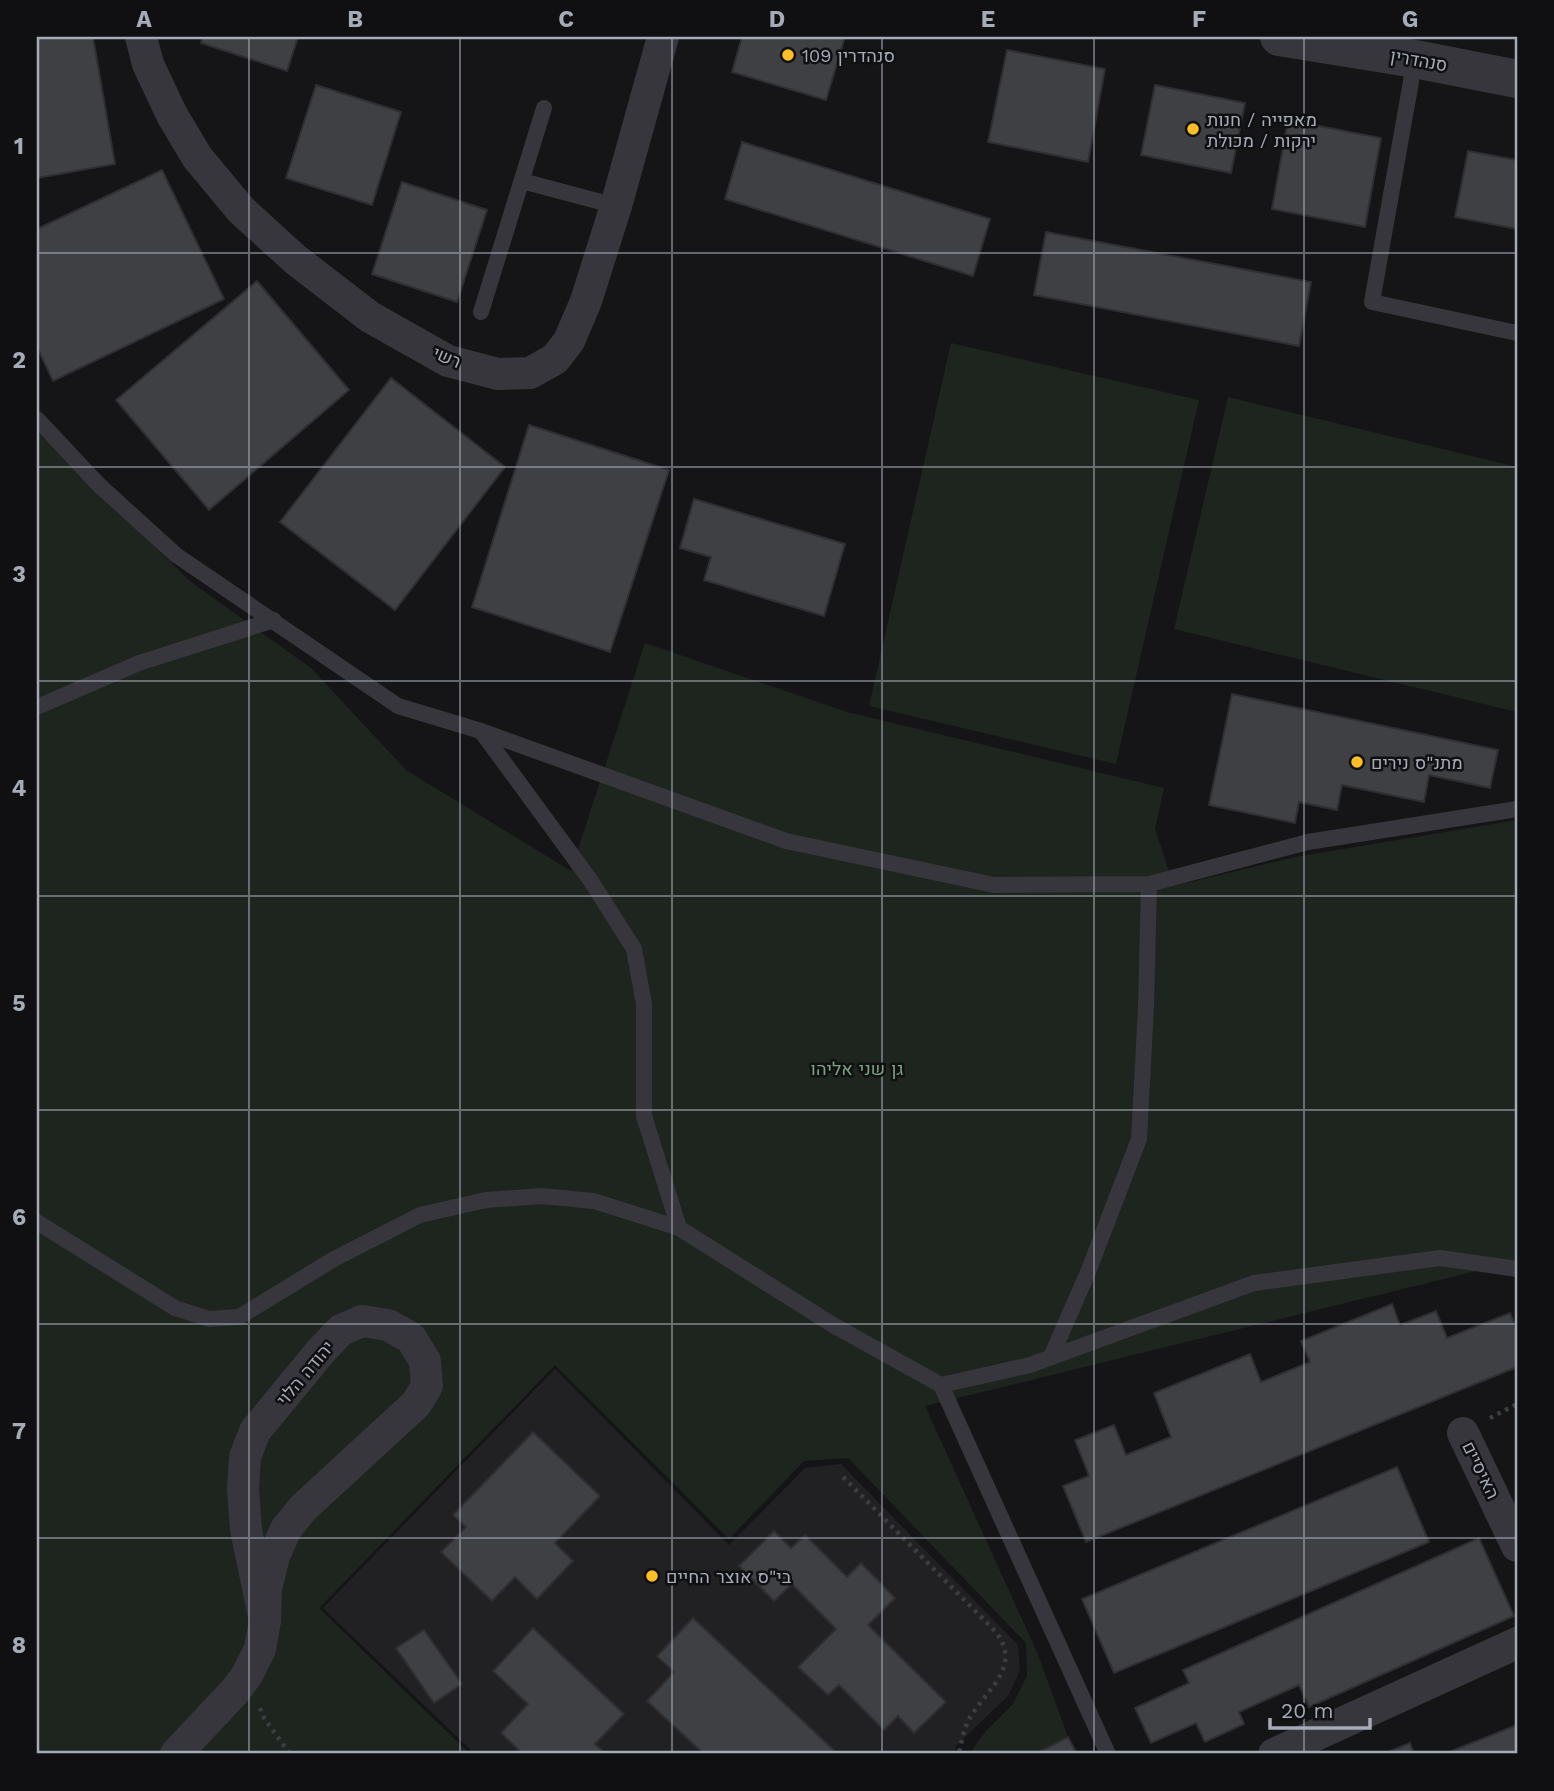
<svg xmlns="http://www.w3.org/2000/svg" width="1554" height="1791" viewBox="0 0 1554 1791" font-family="'Work Sans',Heebo,sans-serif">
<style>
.built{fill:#212124}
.green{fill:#1d251e}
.building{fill:#3f4044;stroke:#2f2f33;stroke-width:2}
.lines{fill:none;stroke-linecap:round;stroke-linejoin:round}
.path{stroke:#3c3d43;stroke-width:4.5;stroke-dasharray:3.5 5;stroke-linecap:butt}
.service{stroke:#36363c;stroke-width:16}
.minor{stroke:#36363c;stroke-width:32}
.tertiary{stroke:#36363c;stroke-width:38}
.grid{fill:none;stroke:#a6abb8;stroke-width:2;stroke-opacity:0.55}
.poi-dot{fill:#febf26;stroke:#101012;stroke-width:2.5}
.labels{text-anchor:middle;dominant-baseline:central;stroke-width:5;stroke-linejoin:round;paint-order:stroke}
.poi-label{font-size:18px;fill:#a6abb8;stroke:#101012;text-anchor:start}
.street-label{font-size:18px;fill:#a6abb8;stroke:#101012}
.park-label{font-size:18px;fill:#7ba480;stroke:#101012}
.neatline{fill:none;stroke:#a6abb8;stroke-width:2.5}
.grid-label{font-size:23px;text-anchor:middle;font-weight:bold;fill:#a6abb8}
</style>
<rect width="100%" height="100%" fill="#151517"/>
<path class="built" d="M555,1369L729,1545L805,1468L841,1464L1018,1645L1020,1671L1008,1696L956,1746L954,1754H475L323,1608Z"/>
<path class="green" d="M951,343L1199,400L1116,764L869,706Z
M1228,397L1517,467V712L1174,629Z
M37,432L191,582L311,668L406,770L571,871L645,643L847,712L1164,788L1155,829L1174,886L1295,857L1517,820V1261L925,1406L1037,1652L1068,1737L1035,1754H1024L1022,1750L1014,1754H972L973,1748L986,1731L1013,1704L1027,1676L1026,1643L848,1458L804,1461L729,1539L555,1365L319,1608L470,1754H37Z"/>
<path class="building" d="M37,37H93L115,164L37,178Z
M203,37H298L287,71L201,43Z
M742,37H845L826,100L732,72Z
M1007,50L1105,69L1088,162L988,142Z
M316,85L401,112L372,205L286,178Z
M1155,85L1245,103L1231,173L1141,155Z
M1288,120L1381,138L1365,227L1272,209Z
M742,142L990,219L973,276L725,199Z
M1468,151L1517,160V229L1455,217Z
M162,170L224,299L53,381L37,347V229Z
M402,182L487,210L457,302L372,274Z
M1046,232L1311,282L1299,346L1034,295Z
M257,281L349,390L209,510L116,400Z
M391,378L505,467L395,610L280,522Z
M529,425L669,470L610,652L472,607Z
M694,499L845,544L824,616L704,580L711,557L680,548Z
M1232,694L1498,750L1490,788L1429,775L1424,802L1342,785L1337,810L1299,802L1295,823L1209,805Z
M1392,1304L1400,1325L1436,1311L1447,1338L1510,1313L1517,1330V1367L1086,1542L1063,1486L1089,1476L1075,1440L1114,1425L1126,1455L1171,1437L1154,1393L1250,1354L1261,1382L1310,1362L1301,1341Z
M533,1432L600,1496L555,1543L573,1561L537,1599L515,1577L492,1601L441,1552L466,1527L453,1515Z
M1397,1467L1429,1542L1114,1673L1082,1599Z
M774,1531L791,1548L805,1535L847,1577L861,1563L895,1598L868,1625L946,1702L914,1733L898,1716L884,1730L839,1685L828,1695L798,1667L836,1629L792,1584L774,1601L739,1566Z
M1479,1538L1514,1616L1309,1707L1299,1685L1239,1712L1244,1724L1205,1742L1196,1723L1151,1743L1135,1708L1189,1683L1183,1670Z
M693,1618L838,1754H704L647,1701L674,1672L657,1656Z
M533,1628L624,1714L595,1744L606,1754H523L501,1733L528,1704L493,1671Z
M424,1630L462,1684L434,1703L396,1648Z
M1517,1725V1754H1444Z
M1068,1737L1077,1754H1035Z
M1410,1743L1414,1754H1383Z"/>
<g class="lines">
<path class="path" d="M1490,1418L1517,1404
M843,1477L996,1632C1021,1665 990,1687 973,1713C964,1725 962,1740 959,1754
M260,1708L264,1718L290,1754"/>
<path class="service" d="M1415,59L1372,302L1517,333
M522,181L616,206
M481,312L544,108
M37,419L99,485L176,555L398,706L481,731L786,841L994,885L1149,884L1308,842L1517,809
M37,707L139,663L274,620
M481,731L591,881L634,949L644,1004V1116L679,1228
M37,1222L175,1308L209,1319L239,1317L334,1259L420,1215L486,1200L541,1196L594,1201L679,1228L833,1325L941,1385L1030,1365L1254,1283L1440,1258L1517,1269
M1051,1357L1088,1272L1139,1139L1146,1007L1149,884
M941,1385L1108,1754"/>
<path class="minor" d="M141,37L148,64L172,115L197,157L241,210L296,260L370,317L448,361L498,374L530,373L555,359L569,341L586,301L616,206L663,37
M1463,1433L1517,1546
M176,1754L235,1691L247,1675L260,1649L265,1621L266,1589L274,1556L286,1529L303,1508L416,1404L427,1386L425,1361L411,1338L388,1325L362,1321L341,1330L321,1351L255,1431L245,1457L243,1489L246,1530L265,1621
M1274,1754L1517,1643"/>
<path class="tertiary" d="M1279,37L1415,59L1517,79"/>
</g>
<path class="grid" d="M249,37V1754M460,37V1754M672,37V1754M882,37V1754M1094,37V1754M1304,37V1754M37,253H1517M37,467H1517M37,681H1517M37,896H1517M37,1110H1517M37,1324H1517M37,1538H1517"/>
<g class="poi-dot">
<circle cx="788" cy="55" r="7"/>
<circle cx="1193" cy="129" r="7"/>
<circle cx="1357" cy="762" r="7"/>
<circle cx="652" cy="1576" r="7"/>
</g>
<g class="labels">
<g class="poi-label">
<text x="802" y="55">סנהדרין 109</text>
<text x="1207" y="119">מאפייה / חנות<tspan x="1207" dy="21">ירקות / מכולת</tspan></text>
<text x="1371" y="762">מתנ"ס נירים</text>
<text x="666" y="1576">בי"ס אוצר החיים</text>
</g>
<g class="street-label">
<text transform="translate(1419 60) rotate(10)">סנהדרין</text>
<text transform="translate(447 357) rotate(23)">רשי</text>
<text transform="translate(305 1373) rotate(-50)">יהודה הלוי</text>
<text transform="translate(1481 1470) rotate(64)">האיסיים</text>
</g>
<g class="park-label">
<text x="857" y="1068">גן שני אליהו</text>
</g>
</g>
<rect width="1554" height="1791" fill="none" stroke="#101012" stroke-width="77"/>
<path d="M1270 1718v10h100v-10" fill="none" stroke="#a6abb8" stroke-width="3.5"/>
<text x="1281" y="1718" font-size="21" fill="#a6abb8" stroke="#101012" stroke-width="5" paint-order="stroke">20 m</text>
<rect x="38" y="38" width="1478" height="1714" class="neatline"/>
<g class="grid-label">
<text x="144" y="27">A</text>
<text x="355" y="27">B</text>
<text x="566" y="27">C</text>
<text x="777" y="27">D</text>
<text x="988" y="27">E</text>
<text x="1199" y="27">F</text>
<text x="1410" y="27">G</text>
<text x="19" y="154">1</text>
<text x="19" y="368">2</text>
<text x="19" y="582">3</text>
<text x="19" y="796">4</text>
<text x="19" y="1011">5</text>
<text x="19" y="1225">6</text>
<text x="19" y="1439">7</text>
<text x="19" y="1653">8</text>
</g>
</svg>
